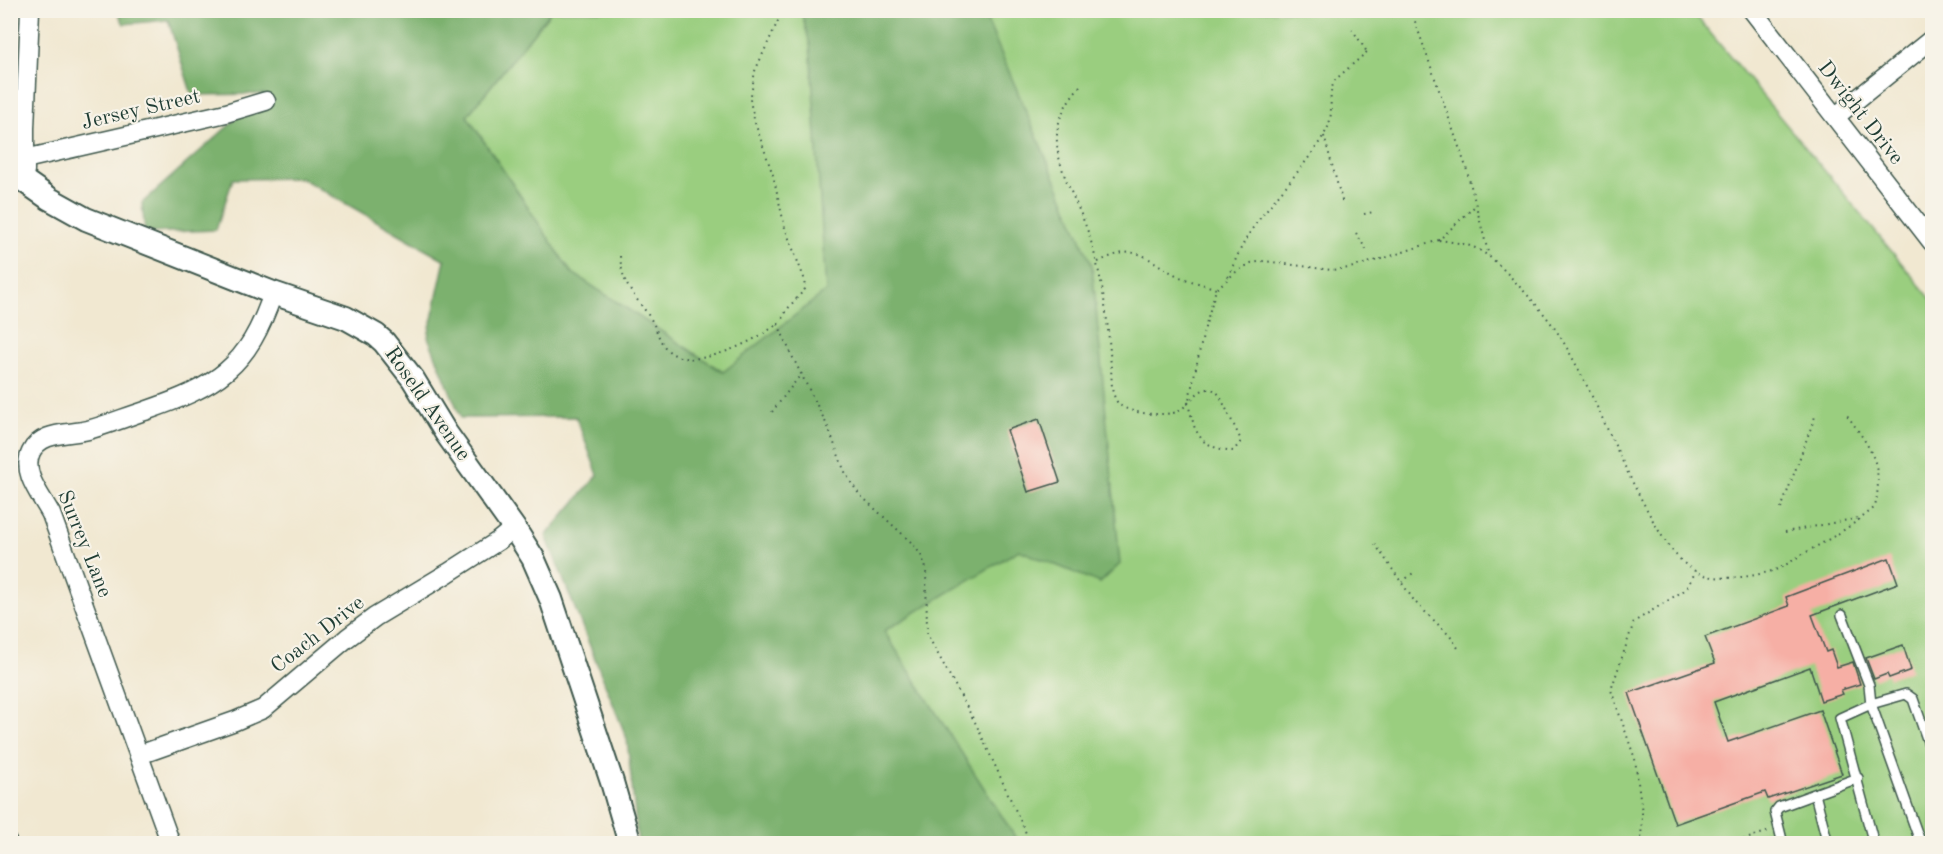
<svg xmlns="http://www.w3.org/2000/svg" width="1943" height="854" viewBox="0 0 1943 854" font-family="'Old Standard TT',serif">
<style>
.green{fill:#9ace7f;stroke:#5c865a;stroke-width:1.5}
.forest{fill:#7bb16e;stroke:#4d7751;stroke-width:1.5}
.building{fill:#f6afa5}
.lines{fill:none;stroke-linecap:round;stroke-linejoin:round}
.service-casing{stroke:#3e574c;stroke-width:12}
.minor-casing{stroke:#3e574c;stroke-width:21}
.tertiary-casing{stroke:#3e574c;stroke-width:26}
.path{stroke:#3e574c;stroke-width:2;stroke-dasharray:1.5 4.5;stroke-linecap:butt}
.service{stroke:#fff;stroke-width:9}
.minor{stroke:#fff;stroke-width:18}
.tertiary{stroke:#fff;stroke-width:22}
.labels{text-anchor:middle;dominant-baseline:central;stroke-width:4.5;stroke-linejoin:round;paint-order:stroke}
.street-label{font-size:21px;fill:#1f3d34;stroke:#f7f3e8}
</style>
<rect width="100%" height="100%" fill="#f7f3e8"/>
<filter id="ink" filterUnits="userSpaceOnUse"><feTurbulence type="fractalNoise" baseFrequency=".0167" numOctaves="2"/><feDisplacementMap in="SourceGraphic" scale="12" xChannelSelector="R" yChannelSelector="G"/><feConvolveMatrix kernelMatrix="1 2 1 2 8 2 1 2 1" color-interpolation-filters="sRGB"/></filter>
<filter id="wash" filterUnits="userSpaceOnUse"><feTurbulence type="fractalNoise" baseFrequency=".008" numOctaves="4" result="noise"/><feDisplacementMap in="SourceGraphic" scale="24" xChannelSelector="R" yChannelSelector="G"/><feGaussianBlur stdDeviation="1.35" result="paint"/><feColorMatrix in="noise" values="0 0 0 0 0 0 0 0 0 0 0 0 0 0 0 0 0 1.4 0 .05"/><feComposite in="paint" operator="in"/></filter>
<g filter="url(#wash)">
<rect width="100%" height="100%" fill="#f1e8d1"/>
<path class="green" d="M551,11H1692L1932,300V843H966L554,264L522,198L467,116Z"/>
<path class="forest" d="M117,11H551L467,116L571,272L723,372L826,291L810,44L801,11H983L1092,265L1120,564L1100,583L1019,550L884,631L1019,843H638L627,739L546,536L598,475L576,417L461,418L428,337L445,260L301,178L233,179L216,230L145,233L142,203L264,94L192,95L168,20L124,24Z"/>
<g id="blocks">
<path class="building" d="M1039,419L1060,482L1028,492L1007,430Z
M1889,558L1898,583L1812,615L1826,652L1831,650L1837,667L1853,662L1860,684L1841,690L1843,694L1821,701L1810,667L1714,702L1728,742L1820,710L1842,774L1768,799L1765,792L1675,824L1629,693L1715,663L1705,637L1789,606L1786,597Z
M1903,645L1911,670L1889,678L1887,674L1874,679L1866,658Z"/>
</g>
</g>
<g filter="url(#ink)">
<use href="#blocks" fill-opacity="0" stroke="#3e574c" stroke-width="1.5"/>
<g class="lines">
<g class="service-casing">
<path id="service" d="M1842,615L1869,685L1871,704L1840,718L1874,844
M1815,794L1828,844
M10,838L13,844
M1783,844L1775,812L1779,807L1858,778
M1921,844L1871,704L1906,694L1913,699L1932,753"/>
</g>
<g class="minor-casing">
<path id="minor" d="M1752,10L1932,242
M1835,117L1932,39
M25,159L226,113L266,101
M25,171V128L30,10
M139,755L235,721L263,709L347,638L375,617L448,573L498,541L514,528
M171,844L51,514C41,495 21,473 31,452C41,431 68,435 88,430C107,425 126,417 145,411C217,386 248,368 273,293"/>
</g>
<g class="tertiary-casing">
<path id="tertiary" d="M10,171L50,199L86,219L273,293L346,318L376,335L384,342L413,379L446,433L514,528L533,558L551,599L612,782L630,844"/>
</g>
<path class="path" d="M1411,10L1466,167L1489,256
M1352,29L1367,52
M1080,86C1068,100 1058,116 1057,135C1055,168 1079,204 1089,235C1105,286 1110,336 1112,389C1114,395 1115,401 1120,405C1130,414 1167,417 1179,411C1189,405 1196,389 1209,389C1214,389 1217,392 1220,396L1240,438V443L1233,451L1216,448L1203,441L1195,429L1188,404L1204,331L1216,289L1236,272L1251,263L1264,261L1331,270L1350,268L1388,257L1439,240L1475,206
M1324,136L1343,204
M1364,214L1373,212
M1356,233L1367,251
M1439,240C1452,242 1467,243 1479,250C1494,258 1507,273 1519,286C1536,304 1552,322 1564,343C1595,396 1616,453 1645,506C1657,528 1672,558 1695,571C1716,583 1752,577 1775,570C1784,567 1794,559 1803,554C1828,540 1853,526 1875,507C1884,464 1871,449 1847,415
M620,256C623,291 636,294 652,321C658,332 660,345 670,352C695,372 755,341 776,325C782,321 785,312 790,306C794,301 800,295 805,289L804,278L785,228L773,175L755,123L750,101L755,71L783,10
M1098,262C1141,241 1143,259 1180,277C1192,282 1204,284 1216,289
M1228,277C1237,256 1246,235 1261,217C1282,189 1307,164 1325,133C1337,113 1325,99 1335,80L1369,50
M778,324L791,354L828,427L844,470L850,481L859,494L912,543L921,555L926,568L927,634L976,724L1031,844
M772,412L802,373
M1781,509L1816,414
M1785,532L1859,518
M1375,544L1415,602L1450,636L1458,648
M1402,582L1413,573
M1641,844L1642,813L1635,759L1611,690L1634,622L1686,589L1696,571
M1732,844L1769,831"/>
<use href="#service" class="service"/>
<use href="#minor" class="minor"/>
<use href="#tertiary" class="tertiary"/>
</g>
</g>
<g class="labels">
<g class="street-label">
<text transform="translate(141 110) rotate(-13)">Jersey Street</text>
<text transform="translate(1860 113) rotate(52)">Dwight Drive</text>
<text transform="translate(427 404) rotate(55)">Roseld Avenue</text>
<text transform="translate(84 544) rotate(68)">Surrey Lane</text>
<text transform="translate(318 635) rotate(-38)">Coach Drive</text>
</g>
</g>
<rect width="1943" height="854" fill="none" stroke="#f7f3e8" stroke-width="36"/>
</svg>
